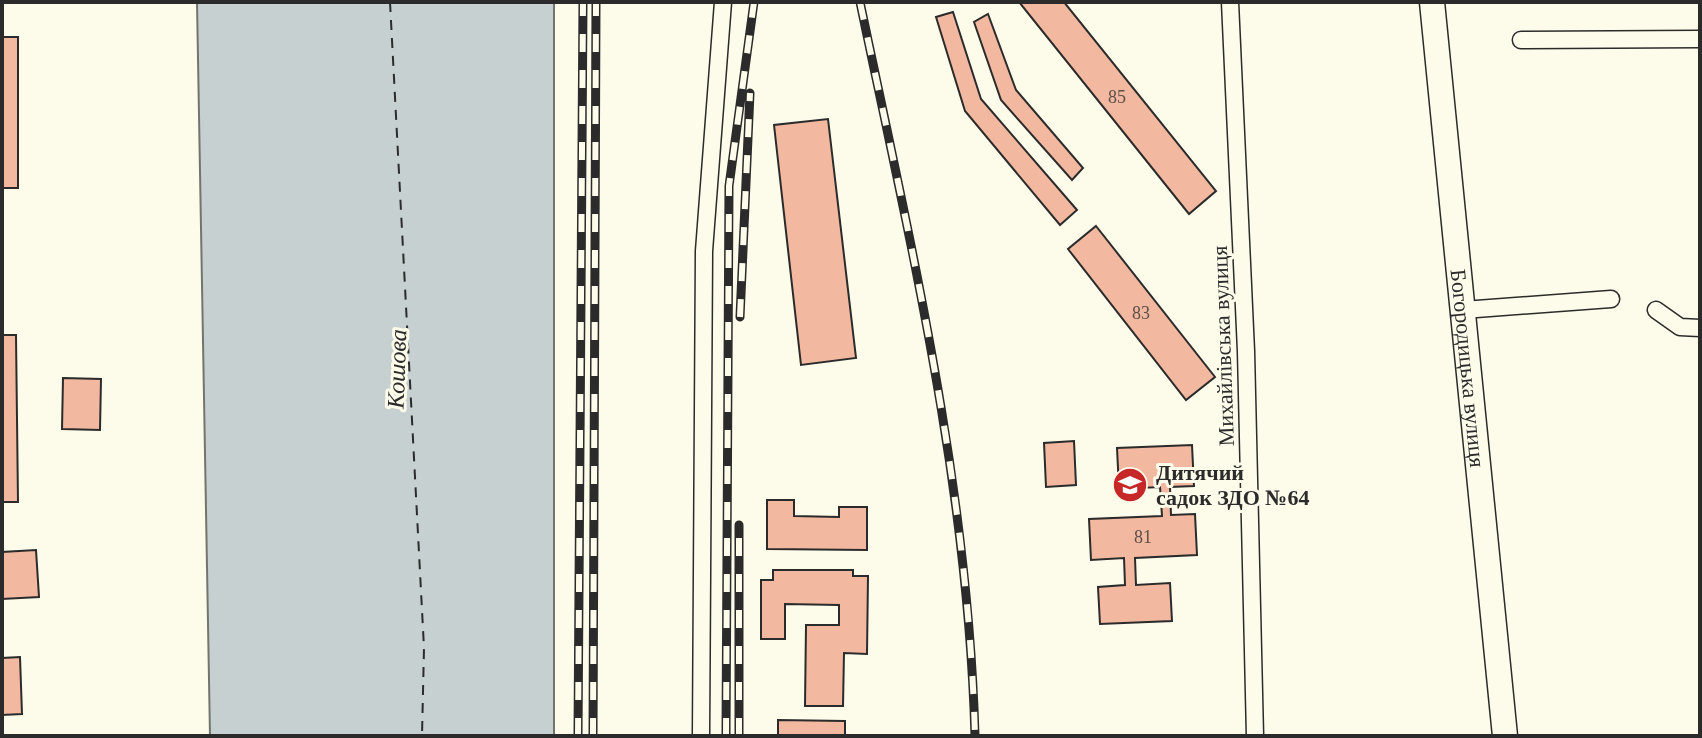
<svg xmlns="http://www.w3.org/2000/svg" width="1702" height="738" viewBox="0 0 1702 738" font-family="Georgia,serif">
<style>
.water{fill:#c7d0d0;stroke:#74746e;stroke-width:2}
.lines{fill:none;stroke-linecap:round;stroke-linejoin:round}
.ferry{stroke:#2b2b2b;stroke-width:2;stroke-dasharray:10 8;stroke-linecap:butt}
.building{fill:#f2b8a0;stroke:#2b2b2b;stroke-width:2}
.street-casing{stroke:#2b2b2b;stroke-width:19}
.secondary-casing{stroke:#2b2b2b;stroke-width:27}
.street{stroke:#fdfbea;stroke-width:16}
.secondary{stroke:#fdfbea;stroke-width:24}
.rail-casing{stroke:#2b2b2b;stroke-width:9}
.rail{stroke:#fdfbea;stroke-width:6;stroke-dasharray:18;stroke-linecap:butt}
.labels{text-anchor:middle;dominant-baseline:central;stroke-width:6;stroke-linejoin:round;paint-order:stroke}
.number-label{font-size:18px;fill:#5d4e48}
.street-label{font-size:22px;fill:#2b2b2b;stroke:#fdfbea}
.poi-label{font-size:22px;font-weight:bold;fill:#2b2b2b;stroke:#fdfbea;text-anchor:start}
.water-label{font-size:24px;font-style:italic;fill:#2b2b2b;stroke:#fdfbea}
</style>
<rect width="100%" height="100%" fill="#fdfbea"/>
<path class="water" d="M197,2H554V736H210Z"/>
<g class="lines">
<path class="ferry" d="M390,2L424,648L422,736"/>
</g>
<path class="building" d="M1019,2H1064L1216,191L1189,214Z
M953,12L981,99L1077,210L1060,225L965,111L936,17Z
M988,14L1016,90L1083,168L1072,180L1001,100L974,22Z
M2,37H18V188H2Z
M828,119L856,358L801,365L774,125Z
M1096,226L1215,377L1186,400L1068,249Z
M2,335H16L18,502H2Z
M63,378L101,379L100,430L62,429Z
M1074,441L1076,485L1046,487L1044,443Z
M1192,445L1194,486L1170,487L1171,515L1195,514L1197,555L1135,558L1136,585L1170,583L1172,621L1100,624L1098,587L1125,585L1124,558L1091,560L1089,519L1162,516L1160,487L1119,489L1117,448Z
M767,500H794V516L839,517V507H867V550L767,549Z
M36,550L39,597L2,599V552Z
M773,570H853V576H868L867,654L844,653L843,706H805L806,625H839V605L785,604V639H761V580H773Z
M20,657L22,714L2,715V658Z
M778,720L845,721V736H778Z"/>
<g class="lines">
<g class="street-casing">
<path id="street" d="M1230,2L1246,351L1255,736
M1521,40L1700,39
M1463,310L1611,299
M1656,310L1680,327L1700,328
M701,736L704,251L723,2"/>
</g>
<g class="secondary-casing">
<g id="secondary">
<path id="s1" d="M1432,2L1505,736"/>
</g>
</g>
<use href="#street" class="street"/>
<use href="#secondary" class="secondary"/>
<g class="rail-casing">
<path id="rail" d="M860,2C911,246 968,485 975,736
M740,317L750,93
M578,736L583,2
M593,736L596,2
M726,736L729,186L754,2
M739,736V525"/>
</g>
<use href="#rail" class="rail"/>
</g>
<defs>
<g id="school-disc" transform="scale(1.8)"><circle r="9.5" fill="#c62828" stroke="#fdfbea"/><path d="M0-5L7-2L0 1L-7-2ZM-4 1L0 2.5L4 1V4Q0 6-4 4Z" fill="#fff"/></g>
</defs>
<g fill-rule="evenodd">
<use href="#school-disc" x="1130" y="485"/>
</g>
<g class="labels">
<g class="number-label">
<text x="1117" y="97">85</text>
<text x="1141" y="313">83</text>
<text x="1143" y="537">81</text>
</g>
<g class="street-label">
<text transform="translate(1223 346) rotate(-92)">Михайлівська вулиця</text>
<text stroke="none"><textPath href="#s1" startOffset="368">Богородицька вулиця</textPath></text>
</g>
<g class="poi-label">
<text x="1156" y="472">Дитячий<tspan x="1156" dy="25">садок ЗДО №64</tspan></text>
</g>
<g class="water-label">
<text transform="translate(397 369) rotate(-88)">Кошова</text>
</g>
</g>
<rect width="1702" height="738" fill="none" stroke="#2b2b2b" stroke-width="8"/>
</svg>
